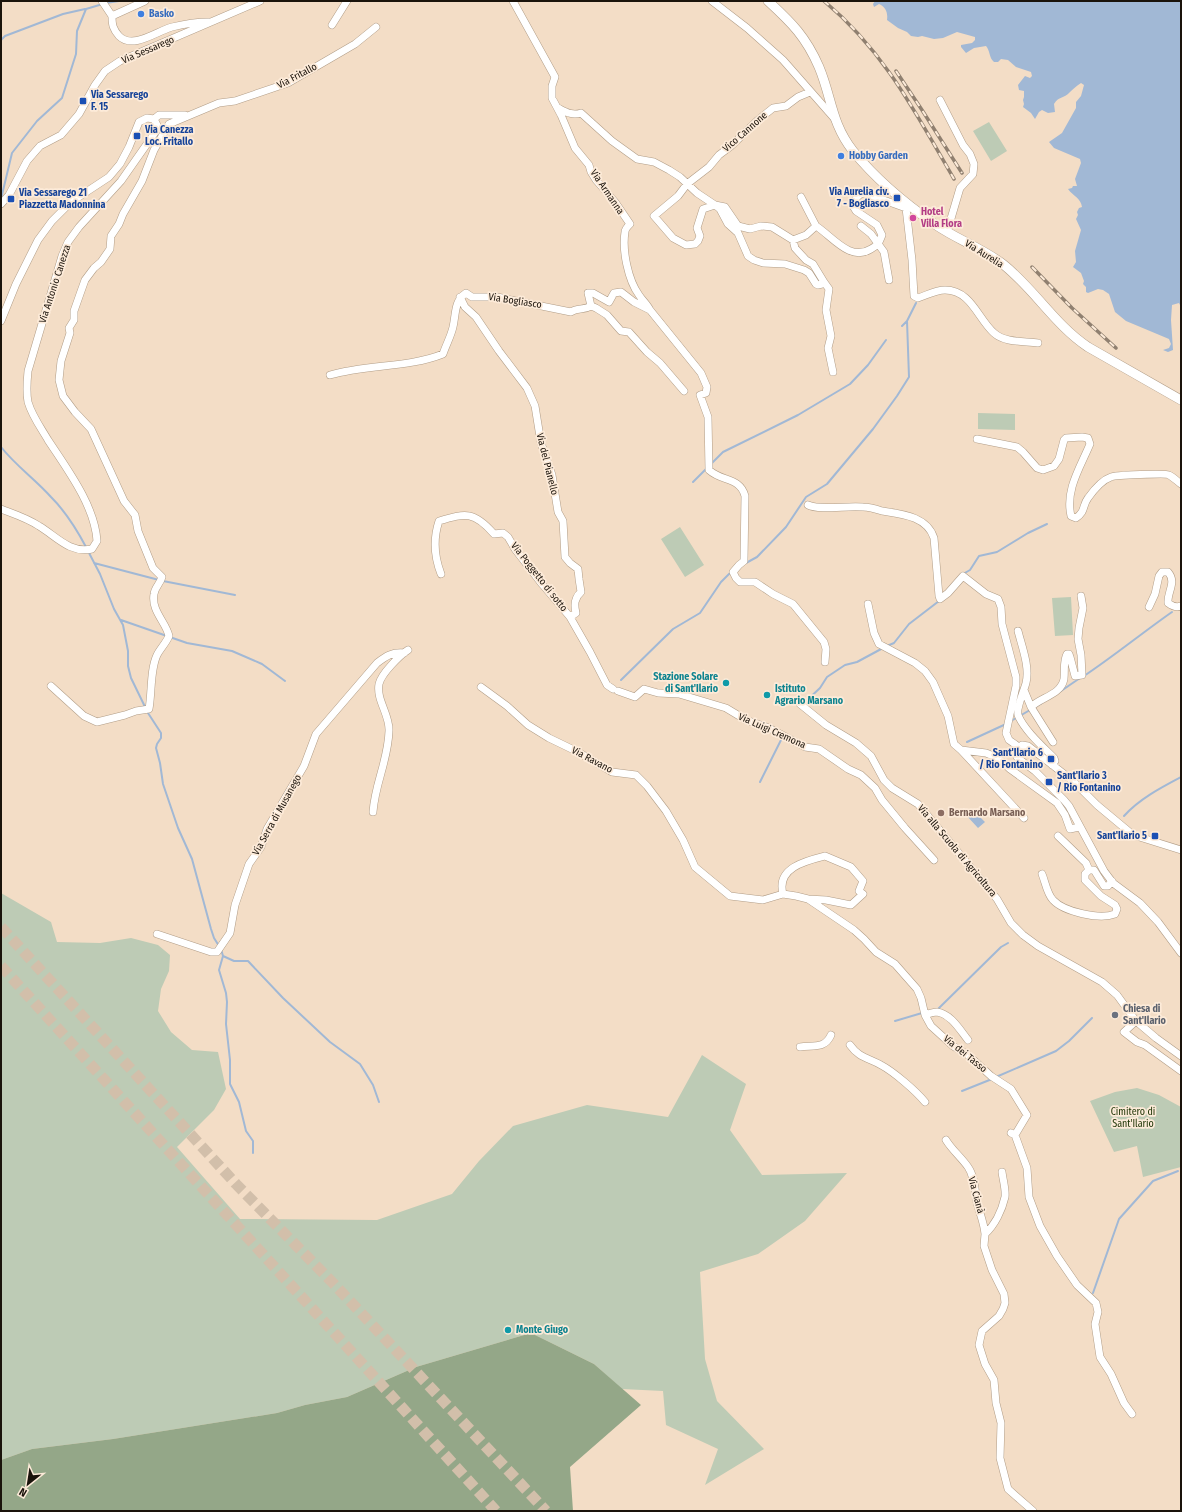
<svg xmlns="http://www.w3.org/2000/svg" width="1182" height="1512" viewBox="0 0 1182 1512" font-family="'Fira Sans Condensed',sans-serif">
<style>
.green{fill:#bdcbb5}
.forest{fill:#94a788}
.water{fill:#a1b8d5}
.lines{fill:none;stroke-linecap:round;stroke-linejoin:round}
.stream{stroke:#a1b8d5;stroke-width:2}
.highway-tunnel{stroke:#d2bfaa;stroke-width:11;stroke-dasharray:11 5.5;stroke-linecap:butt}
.minor-casing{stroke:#b19d87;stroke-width:8}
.major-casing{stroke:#b19d87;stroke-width:10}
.minor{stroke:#fff;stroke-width:7}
.major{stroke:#fff;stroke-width:9}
.rail-casing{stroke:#908070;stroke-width:3.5}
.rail{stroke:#fdebd9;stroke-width:2;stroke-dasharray:6;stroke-linecap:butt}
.shop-dot{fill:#3f7fe0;stroke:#fdebd9;stroke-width:1.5}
.transit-dot{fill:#1a4fb4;stroke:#fdebd9;stroke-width:1.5}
.hotel-dot{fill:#d1479c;stroke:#fdebd9;stroke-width:1.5}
.culture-dot{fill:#0f9aa8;stroke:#fdebd9;stroke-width:1.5}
.education-dot{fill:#8d6e63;stroke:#fdebd9;stroke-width:1.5}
.worship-dot{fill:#6b7280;stroke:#fdebd9;stroke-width:1.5}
.labels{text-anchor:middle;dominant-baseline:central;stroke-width:3.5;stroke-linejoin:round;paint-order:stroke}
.shop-label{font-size:10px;font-weight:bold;fill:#366cbe;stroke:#fdebd9;text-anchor:start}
.street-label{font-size:10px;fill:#1a130b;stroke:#fdebd9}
.transit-label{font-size:10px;font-weight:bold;fill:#164399;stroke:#fdebd9;text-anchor:start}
.hotel-label{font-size:10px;font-weight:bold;fill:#b23c85;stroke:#fdebd9;text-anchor:start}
.culture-label{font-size:10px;font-weight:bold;fill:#0d838f;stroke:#fdebd9;text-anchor:start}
.education-label{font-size:10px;font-weight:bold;fill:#785e54;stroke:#fdebd9;text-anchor:start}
.worship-label{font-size:10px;font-weight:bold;fill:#5b616d;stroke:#fdebd9;text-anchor:start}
.park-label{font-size:10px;fill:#193101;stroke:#fdebd9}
</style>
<rect width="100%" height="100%" fill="#f3ddc6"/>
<path class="green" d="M989,122L1007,151L991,161L973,131Z
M978,413L1015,414V430L978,429Z
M680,527L704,565L685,577L661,539Z
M1071,597L1073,635L1055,636L1052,598Z
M1,893L51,922L57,942L100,943L131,938L158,945L170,955L169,971L161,989L158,1011L171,1032L192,1050L218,1052L226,1089L214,1110L177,1147L240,1219L377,1220L452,1194L479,1161L513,1126L587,1105L668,1117L702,1055L746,1084L730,1130L762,1175L847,1173L805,1221L758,1254L700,1272L705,1359L717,1401L764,1449L705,1485L718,1449L666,1425L663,1391L622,1389L594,1364L531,1333L416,1367L347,1397L305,1405L277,1413L113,1439L32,1449L1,1460Z
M1137,1088L1159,1095L1181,1107V1167L1143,1177L1137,1146L1114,1152L1090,1101L1115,1092Z"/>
<path class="forest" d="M531,1333L594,1364L641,1405L570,1467L573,1511H1V1460L32,1449L113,1439L277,1413L305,1405L347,1397L416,1367Z"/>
<path class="water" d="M875,1H1181V307L1179,303L1172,305L1171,320L1173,350L1168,352L1163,350L1169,348L1171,344L1169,339L1126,321L1115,312L1109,294L1103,290L1098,289L1088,293L1086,292V287L1083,284L1084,281L1081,273L1073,267L1076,262L1075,251L1081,230L1076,219L1078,215L1077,212L1079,208L1082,207C1081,198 1073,196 1068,189L1072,188L1073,186H1077L1075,179L1081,163L1080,159L1054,148L1049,142L1062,133L1076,108V102L1081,96L1084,85L1081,83C1076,86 1072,90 1068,94C1062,99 1059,96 1054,104L1055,112L1048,113L1042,110L1039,112L1035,119L1031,113L1023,107L1024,104L1023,100L1024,97V91L1019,90L1018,85L1025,76L1030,78L1032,76L1031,72L1016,67L1008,60L1001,59L998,62H994C989,58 990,50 986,46L974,48L966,53L961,47V45L972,43L975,40V37L957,32L943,38L934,39L922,36L918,37L911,36L907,32L898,28L887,20C888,13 886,7 879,4L874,7L873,4Z
M972,809L985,822L978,828L966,815Z"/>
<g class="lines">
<path class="stream" d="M1,40L5,36L63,14L85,9
M1,199L12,153L37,121L62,98L76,54L77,31L86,9L106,3L119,1
M902,326L907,321
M1,447C16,466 35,479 51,497C65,511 77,530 86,547
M711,464L723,452L798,415L850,384L868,365L886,340
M693,482L707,468
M88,551L100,574L114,609L123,625L128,651V666L131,678L148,713L161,733V738L157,744L156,748L160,763L163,784L178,828L192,859L211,929L214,938L219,946
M94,563L159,580
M746,563L757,557L786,527L806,497L827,484L873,429L897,396L909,377L907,321L916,303
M963,574L970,570L979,556L997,552L1028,533L1047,524
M163,581L235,595
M121,620L187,643L232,651L262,664L285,681
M887,646L894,643L909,624L939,601
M1084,676C1114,656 1142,633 1172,612
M621,680L673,629L700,613L721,582L732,571
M1061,691L1080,678
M804,703L820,688L827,677L845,665L857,662L883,648
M1011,721L1042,703
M967,742L1006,724
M760,782L781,740
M1124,816C1139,799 1162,787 1181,777
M221,949L223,956L219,970L226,993L227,1002L226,1024L230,1060V1084L239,1102L246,1131L253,1141V1153
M223,956L234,961H248L283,998L330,1042L360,1064L373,1085L379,1102
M938,1009L1001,947L1008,943
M895,1021L922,1013
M996,1077L1056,1051L1069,1041L1092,1018
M962,1091L992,1079
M1093,1293L1119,1219L1153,1181L1178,1171"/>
<path class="highway-tunnel" d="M1,927L236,1184L333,1283L546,1511
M1,966L496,1511"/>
<g class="minor-casing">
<path id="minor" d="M102,1L112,16
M145,1L112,16C112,25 113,29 119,36C133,50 157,31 172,27C184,24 196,22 209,22
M513,1L555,77L552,86V98L561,115L575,148L589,165L591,172L596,180L615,202L630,224C628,226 625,229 625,232C622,250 628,280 639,295C642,300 647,304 650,310L701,373L707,387L706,393L700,395L708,417L709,470C722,482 740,477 745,496L744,561L739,565L733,572L736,578L740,582H755L773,594L793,604L824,642L826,649L825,662
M712,1L747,28L783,60L834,118
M332,25L347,1
M940,100L963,145L970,154L974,164L973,174L960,188L947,232
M558,108C566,112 572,116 581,113L612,141L637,159L654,162L669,170L680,177L697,193L715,205L725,207L738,226L750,229L761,226L772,227L793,240L795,248L806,260L813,264L824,282L822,284L818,285L816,284L809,273L804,270L785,264L763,263L754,260L748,256L738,233L728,224L720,209L715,205L703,209L697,228L700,236L698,241L695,244L686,245L673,238L654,216L678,196L687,184L709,167L719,155L731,146L758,120L773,108L786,106L798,97L810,92
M154,119L159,115H185
M801,197L816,226
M1,204L9,195L27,161L40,146L61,135L79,114L95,85L105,71L120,61L260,1
M906,208L912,260L914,296L918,298C927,295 936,290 945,290C971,290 978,319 994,333C1005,343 1025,341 1038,343
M861,226L871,234L884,252L889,280
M793,240L806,235L816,226C833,237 850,262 871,249C878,245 879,243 882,235L877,225L856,211L853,206C855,200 857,194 864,193L906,208L909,207
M824,282L829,289L826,310L831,336L828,348L833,372
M460,297L465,307L476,317L499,351L527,388L535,406L541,443L552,475L558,512L563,521L565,557L570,563L578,569L579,579L581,592C574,598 574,605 576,613L570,617
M591,306L588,293H593L609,302L614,293L621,292L634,302L650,310
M1,321L16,284L38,240L52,221L71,202L109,177L120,164L129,147L139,122L147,118L154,119L157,125L156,131L121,181L79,227L68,242L62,256L28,371C27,381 26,392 28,402C32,416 41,428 48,440C67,469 95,506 97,541L92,549C70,554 56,536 39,526C27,518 14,514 1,509
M330,375C367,364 408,368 443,354C446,345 451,336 453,327C456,314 454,301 466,293L472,297H497L571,312C578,307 583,311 591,306L596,308L607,315L621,331L629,332L647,352L660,363L684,391
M977,439L1017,447L1023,452L1037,468L1043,470L1054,466L1059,459L1064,440L1066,438L1082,437L1088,438L1090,444C1080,468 1065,490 1071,516L1076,518C1086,511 1082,506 1088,498C1093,491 1102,480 1111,477C1115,475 1166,473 1169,475C1173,477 1177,481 1181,484
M808,505C821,511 848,505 863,507C870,507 876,509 882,511C901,514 927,516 934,538L939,596L940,599L948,593L963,576L986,594L998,599L1001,607L1002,624L1016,677V686L1006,733L1009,740L1019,747
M441,574C434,556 433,539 439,521C466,513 474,511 494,534L503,533L508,537L515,549L542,584L570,617L590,652L607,685L613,689
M868,604L874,633L879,644L915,663L925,671L933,682L948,716L954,744L961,750L986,753L998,758L1010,769L1057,803L1065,815L1070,829L1079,827
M1149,607L1155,594L1159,576L1162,572H1168C1177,582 1167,592 1168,603C1172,606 1176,608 1181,606
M1018,631C1022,647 1030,667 1026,683C1024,691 1016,708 1018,715C1024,730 1043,747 1054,758L1055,761L1052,765
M51,686L84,716L97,722L125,715L136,711L149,709C152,692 150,670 157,655C160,649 166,643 169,636C166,622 151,611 154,594C155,587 160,584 162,577L153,568L138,531L135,515L124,501L91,429L75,412L63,396L59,380L61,361L70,333L69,328L74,320V311L80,294L85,280L94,268L101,262L110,249L111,236L119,224L123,214L142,181L154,150L169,124L219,103L235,101L288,83L355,44L376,27
M481,687L507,706L528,725L549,738L578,752L612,772L636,775L647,786L666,811L683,840L695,867L730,896L763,900L783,894L796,896L808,899L854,930L864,939L876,952L895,964L917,989L921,998L925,1015L931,1026L953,1046L968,1055L991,1076L1011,1089L1027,1115L1015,1135
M1024,690L1031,707L1053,742
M618,691L635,697L644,689L658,693L679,694L726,708L746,720L769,728L805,747L819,749L848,769L861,775L875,788L882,800L905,828L934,860
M800,704L826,725L856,743L871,756L884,780L892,788L918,804L997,899L1011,923L1023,935L1038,946L1102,982L1117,995L1136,1021L1156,1038L1181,1056
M1031,707C1041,697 1061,695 1064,679C1065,670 1063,661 1067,654H1069L1070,657L1075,676L1082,675L1081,655L1078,639L1079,628L1083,608L1081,596
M961,750L1024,818
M373,812C375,783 388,761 389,731C390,715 376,700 379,684C381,674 400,655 408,650
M1058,836L1086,863L1089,870H1094L1104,886H1108L1112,881
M1181,850L1133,835L1097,805L1073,781L1028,746L1022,745L1017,750V757L1019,759L1035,771L1064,800L1069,806L1104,871L1113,883L1140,903L1158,922L1181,953
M1042,874C1045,881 1047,894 1053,900C1064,912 1100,920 1115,914L1117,909L1115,905L1101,896L1085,880V874L1089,870
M783,894C776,868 805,861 825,856L851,867L863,881L859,891L863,894L851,905L826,900L808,899
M157,934L211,952H217L230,933L235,905L249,864L261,847L267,829L304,766L316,734L377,663C386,656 392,652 404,653
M925,1015C928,1014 933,1012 937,1012C951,1014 960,1030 968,1040
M1136,1021L1124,1032L1137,1042L1145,1045L1181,1071
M850,1045C859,1058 869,1058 881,1065C894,1072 916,1091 925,1102
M800,1047C813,1045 825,1049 831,1035
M1011,1133L1015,1135L1027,1168L1029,1197L1040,1226L1057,1256L1077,1285L1096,1303L1098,1312L1095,1324L1100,1357L1111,1374L1124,1403L1132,1414
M946,1140C952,1150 961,1157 968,1167C975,1177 975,1191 977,1203C980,1214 984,1223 985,1234
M1002,1172C1003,1180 1006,1190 1005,1197C1002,1210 995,1225 985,1234L984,1246L992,1270L1004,1294L1005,1303L1003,1309L999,1316L982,1331L979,1345L985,1364L994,1380L996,1403L1001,1423L1000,1458L1008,1489L1033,1511"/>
</g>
<g class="major-casing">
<path id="major" d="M768,1C792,23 806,37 819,67C832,98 831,123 853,151C875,178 907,205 936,225C958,240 984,249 1004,265C1035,290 1055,325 1088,347L1181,400"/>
</g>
<use href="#minor" class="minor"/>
<use href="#major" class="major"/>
<g class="rail-casing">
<path id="rail" d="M824,1C885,52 915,112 954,179
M896,71L922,110L962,173
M1032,267L1072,308L1116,348"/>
</g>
<use href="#rail" class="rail"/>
</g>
<g class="shop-dot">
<circle cx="141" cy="14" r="4"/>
<circle cx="841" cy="156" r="4"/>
</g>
<g class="transit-dot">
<rect x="79" y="97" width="8" height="8" rx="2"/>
<rect x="133" y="132" width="8" height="8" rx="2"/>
<rect x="893" y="194" width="8" height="8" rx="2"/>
<rect x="7" y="195" width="8" height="8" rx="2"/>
<rect x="1047" y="755" width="8" height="8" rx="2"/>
<rect x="1045" y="778" width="8" height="8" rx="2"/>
<rect x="1151" y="832" width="8" height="8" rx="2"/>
</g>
<circle class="hotel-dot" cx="913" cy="218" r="4"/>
<g class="culture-dot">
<circle cx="726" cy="683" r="4"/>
<circle cx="767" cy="695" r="4"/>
<circle cx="508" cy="1330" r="4"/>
</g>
<circle class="education-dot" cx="941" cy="813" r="4"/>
<circle class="worship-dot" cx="1115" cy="1015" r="4"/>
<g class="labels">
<g class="shop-label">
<text x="149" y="14">Basko</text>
<text x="849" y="156">Hobby Garden</text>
</g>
<g class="street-label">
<text transform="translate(148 50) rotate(-23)">Via Sessarego</text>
<text transform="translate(297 76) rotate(-28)">Via Fritallo</text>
<text transform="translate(745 132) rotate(-41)">Vico Cannone</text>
<text transform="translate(607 192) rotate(56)">Via Armanna</text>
<text transform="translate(984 254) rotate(32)">Via Aurelia</text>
<text transform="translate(55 284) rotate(-72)">Via Antonio Canezza</text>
<text transform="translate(515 301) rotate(9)">Via Bogliasco</text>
<text transform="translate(547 464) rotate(76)">Via del Pianello</text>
<text transform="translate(539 577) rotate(52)">Via Poggetto di sotto</text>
<text transform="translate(772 731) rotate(24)">Via Luigi Cremona</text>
<text transform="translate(592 760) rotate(28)">Via Ravano</text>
<text transform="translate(277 815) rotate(-61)">Via Serra di Musanego</text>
<text transform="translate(957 851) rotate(50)">Via alla Scuola di Agricoltura</text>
<text transform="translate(965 1054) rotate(39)">Via dei Tasso</text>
<text transform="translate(976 1195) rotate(75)">Via Cianà</text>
</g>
<g class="transit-label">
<text x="91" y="95">Via Sessarego<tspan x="91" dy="12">F. 15</tspan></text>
<text x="145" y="130">Via Canezza<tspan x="145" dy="12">Loc. Fritallo</tspan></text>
<text x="889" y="192" text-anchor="end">Via Aurelia civ.<tspan x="889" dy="12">7 - Bogliasco</tspan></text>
<text x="19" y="193">Via Sessarego 21<tspan x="19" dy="12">Piazzetta Madonnina</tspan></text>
<text x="1043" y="753" text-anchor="end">Sant'Ilario 6<tspan x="1043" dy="12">/ Rio Fontanino</tspan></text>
<text x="1057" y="776">Sant'Ilario 3<tspan x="1057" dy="12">/ Rio Fontanino</tspan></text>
<text x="1147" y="836" text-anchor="end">Sant'Ilario 5</text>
</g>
<g class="hotel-label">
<text x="921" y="212">Hotel<tspan x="921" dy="12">Villa Flora</tspan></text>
</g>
<g class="culture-label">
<text x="718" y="677" text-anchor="end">Stazione Solare<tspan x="718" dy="12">di Sant'Ilario</tspan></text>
<text x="775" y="689">Istituto<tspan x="775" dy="12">Agrario Marsano</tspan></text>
<text x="516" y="1330">Monte Giugo</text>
</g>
<g class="education-label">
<text x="949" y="813">Bernardo Marsano</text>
</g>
<g class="worship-label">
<text x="1123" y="1009">Chiesa di<tspan x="1123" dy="12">Sant'Ilario</tspan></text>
</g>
<g class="park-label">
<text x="1133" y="1112">Cimitero di<tspan x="1133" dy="12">Sant'Ilario</tspan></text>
</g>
</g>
<rect width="1182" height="1512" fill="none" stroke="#1a130b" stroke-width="4"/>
<g transform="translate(28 1484) rotate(210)" stroke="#fdebd9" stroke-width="3" paint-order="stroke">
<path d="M0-3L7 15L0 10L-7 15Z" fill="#1a130b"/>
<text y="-6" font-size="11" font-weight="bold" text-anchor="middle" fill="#1a130b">N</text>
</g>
</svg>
